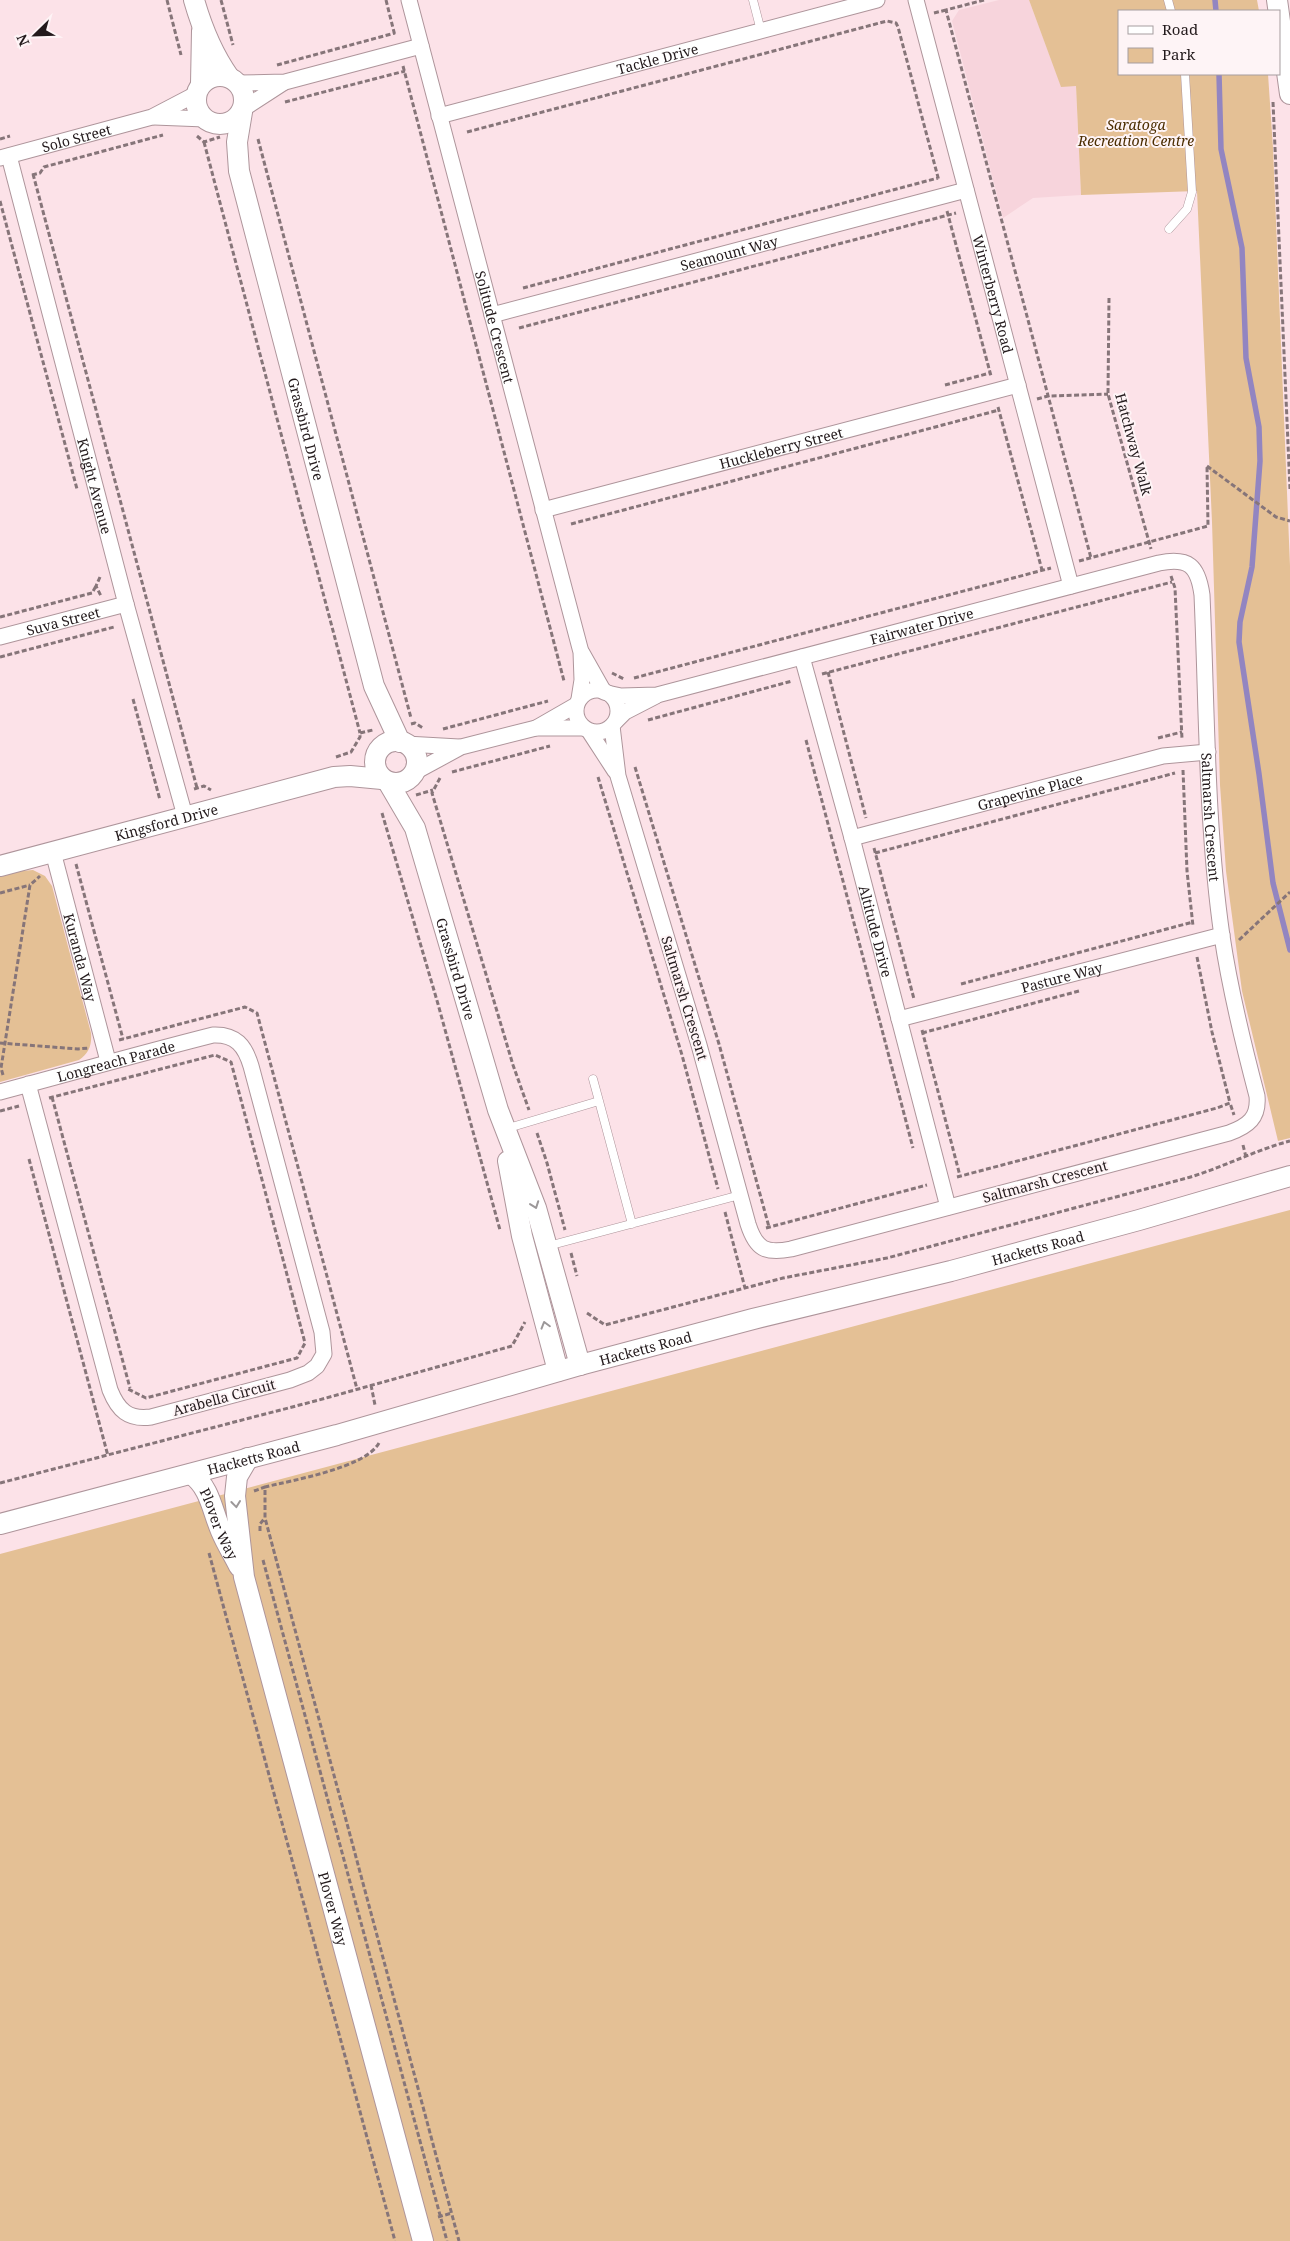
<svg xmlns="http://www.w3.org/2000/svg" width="1290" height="2241" viewBox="0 0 1290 2241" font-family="'Noto Serif',serif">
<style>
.built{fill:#f7d4dc}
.green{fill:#e4c095}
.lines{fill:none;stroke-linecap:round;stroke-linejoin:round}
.stream{stroke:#9285c1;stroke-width:5.5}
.service-casing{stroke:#ae959b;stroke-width:9}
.minor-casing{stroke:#ae959b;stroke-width:17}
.tertiary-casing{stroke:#ae959b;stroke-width:22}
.path{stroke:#867579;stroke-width:3;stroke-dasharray:5 2.5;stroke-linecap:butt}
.service{stroke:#fff;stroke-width:8}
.minor{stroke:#fff;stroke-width:15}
.tertiary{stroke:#fff;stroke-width:20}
.oneway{stroke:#9c9899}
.labels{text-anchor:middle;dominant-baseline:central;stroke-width:4;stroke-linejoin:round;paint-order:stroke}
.street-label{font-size:14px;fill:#231a1c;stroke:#fef4f6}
.park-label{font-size:14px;font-style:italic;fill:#4b2d00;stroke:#fef4f6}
</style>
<rect width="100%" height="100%" fill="#fce2e8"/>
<path class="built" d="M999,0H1029L1061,86H1076L1081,195L1033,198L1003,218L952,21L959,10Z"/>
<path class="green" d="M1029,0H1257L1259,11H1119V74H1268L1273,148L1290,566V1138L1278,1141L1242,991L1226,871L1220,785L1212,522L1197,191L1081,195L1076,86L1061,87Z
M33,870L45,876L52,886L91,1033C92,1045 89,1053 79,1060L0,1082V876L22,871Z
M1290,1210V2241H0V1554Z"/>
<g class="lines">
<path class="stream" d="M1215,0L1216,11
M1219,74L1221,149L1242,248L1246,358L1259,427L1260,461L1252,567L1240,622L1239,642L1259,774L1273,883L1290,950"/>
<g class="service-casing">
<path id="service" d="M753,0L761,31
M1168,0L1171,11
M1169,229L1187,209L1192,192L1185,74
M593,1079L599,1101
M505,1129L599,1101L632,1224
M548,1246L740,1195"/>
</g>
<g class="minor-casing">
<g id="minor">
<path id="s1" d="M409,0L581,652L582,680L579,699"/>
<path id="s2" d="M916,0L1071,586"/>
<path d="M239,83L285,82L421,46"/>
<path d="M243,109L283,83"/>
<path id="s3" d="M439,116L877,0"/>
<path d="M154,117L205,119"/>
<path id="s4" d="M9,156L126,604L185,816"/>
<path id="s5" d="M0,158L152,117L196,94"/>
<path id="s6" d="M492,315L966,190"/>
<path id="s7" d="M543,510L1018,385"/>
<path id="s8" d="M0,637L126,604"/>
<path d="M582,653L604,692"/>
<path id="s9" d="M802,657L852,838L948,1207"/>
<circle cx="597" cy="711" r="21"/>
<path id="s10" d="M607,693L621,696L657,695L1159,563C1189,557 1198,566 1202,595C1207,708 1206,825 1222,936C1230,990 1243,1043 1257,1096C1259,1118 1248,1126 1229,1133L791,1249C765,1254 756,1249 748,1224L699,1045L618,776L612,726"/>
<path d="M616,721L625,712L656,696"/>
<path d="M536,728L576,705"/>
<path d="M589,731L615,771"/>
<path d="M406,744L459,747"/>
<path d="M415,772L461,747L536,728H584"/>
<path id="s11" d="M852,838L1163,756L1208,752"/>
<path id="s12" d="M53,852L108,1061"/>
<path id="s13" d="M899,1019L1222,935"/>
<path id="s14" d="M0,1092C71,1073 142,1053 213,1035C236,1034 245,1046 251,1066L322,1332L324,1354L317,1366L308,1373L290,1380L151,1417C128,1420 118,1410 110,1390L28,1084"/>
</g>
</g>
<g class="tertiary-casing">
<g id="tertiary">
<path d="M194,0C202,28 212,53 229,77"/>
<path d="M1277,0L1290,94"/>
<circle cx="220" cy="100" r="24"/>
<path d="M201,84L202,31"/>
<path id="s15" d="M242,112L237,142L239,171L374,686L400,742"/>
<circle cx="396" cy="762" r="21"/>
<path id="s16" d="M388,782L415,828L498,1110L536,1208L580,1365"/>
<path id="s17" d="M0,866L334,777L350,776L382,779"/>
<path d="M508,1161L522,1236L558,1371"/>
<path id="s18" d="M248,1458L237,1477L235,1496L244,1577L423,2241"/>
<path id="s19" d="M191,1474C210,1487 212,1510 221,1531C226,1543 233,1554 239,1566"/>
<path id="s20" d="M0,1524L337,1435L580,1365L753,1319L951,1271L1139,1220L1290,1176"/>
</g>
</g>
<path class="path" d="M167,0L181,55
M221,0L233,45
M386,0L395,36
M984,0L946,10L1091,558
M934,13L946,10
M277,65L395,33
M403,66L564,681
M285,102L405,71
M1273,102L1290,489
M467,132L887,21L896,23L898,27L939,181
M197,136L204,142L220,137
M0,139L10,136
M258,139L411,718
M204,142L360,733
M33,174L197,788
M32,175L40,173L44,167L163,135
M0,201L77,489
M947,211L991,376
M523,288L938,178
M1109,298L1108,394L1151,549
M519,328L956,213
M945,385L990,373
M1037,399L1048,396L1108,394
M998,407L1042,570
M1207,466L1276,517L1290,521
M571,524L999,410
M1079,561L1208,526L1207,466
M1171,576L1175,588L1182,739
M100,577L96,586L101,596
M0,617L92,593L96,586
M0,657L114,627
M828,672L866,818
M612,673L624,679
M822,674L1172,582
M634,678L1051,568
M133,699L160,800
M648,720L792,681
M411,724L415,723L423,728
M443,729L548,701
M1158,738L1182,732
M806,740L913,1148
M336,757L351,752L360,737V733L373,730
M635,767L719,1044L769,1227
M1183,770L1187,871L1193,926
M452,772L550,746
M598,777L682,1055L718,1189
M440,778L432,793L513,1065L529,1110
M194,789L204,786L211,790
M416,795L433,790
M382,813L438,1004L500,1230
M874,848L914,999
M875,853L1175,773
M76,864L123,1039
M0,893L30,885
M1239,940L1290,892
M1197,957L1212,1032L1230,1103
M961,984L1193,922
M922,1030L960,1176
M922,1033L1079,991
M119,1040L245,1007L257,1013L357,1389
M0,1043L78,1049L89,1048
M3,1075L1,1068L30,885L40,876
M52,1097L130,1388
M49,1098L215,1055L231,1062L305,1343L297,1358L146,1398L128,1389
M0,1111L19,1106
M537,1133L547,1163L565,1230
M1243,1145L1246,1157
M29,1159L108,1456
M957,1177L1217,1108L1230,1103L1234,1115
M725,1212L745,1288
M766,1228L927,1185
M571,1253L577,1276
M587,1313L605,1325L783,1278L887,1258L1187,1178C1222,1168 1255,1150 1290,1141
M371,1385L375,1405
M379,1443C365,1468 293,1480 265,1487V1518L459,2241
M0,1483L319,1400L512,1346L525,1322
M254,1491L265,1487
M260,1531V1524L264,1519
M209,1553L395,2241
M263,1560L447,2241
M438,2217L452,2213"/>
<use href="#service" class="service"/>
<use href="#minor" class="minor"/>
<use href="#tertiary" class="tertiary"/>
</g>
<defs><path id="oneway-chevron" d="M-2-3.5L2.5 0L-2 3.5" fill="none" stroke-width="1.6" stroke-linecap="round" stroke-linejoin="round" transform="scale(1.25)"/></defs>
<g class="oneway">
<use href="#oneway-chevron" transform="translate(535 1205) rotate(70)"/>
<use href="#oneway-chevron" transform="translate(545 1325) rotate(-106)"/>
<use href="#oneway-chevron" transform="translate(236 1504) rotate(83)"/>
</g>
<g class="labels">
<g class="street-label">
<text stroke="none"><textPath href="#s3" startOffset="226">Tackle Drive</textPath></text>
<text stroke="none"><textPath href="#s5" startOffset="79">Solo Street</textPath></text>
<text stroke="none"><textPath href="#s6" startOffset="245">Seamount Way</textPath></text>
<text stroke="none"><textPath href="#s2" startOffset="304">Winterberry Road</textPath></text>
<text stroke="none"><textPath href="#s1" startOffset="338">Solitude Crescent</textPath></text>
<text stroke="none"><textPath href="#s15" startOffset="326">Grassbird Drive</textPath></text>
<text transform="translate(1134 444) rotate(75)">Hatchway Walk</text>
<text stroke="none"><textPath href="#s7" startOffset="246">Huckleberry Street</textPath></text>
<text stroke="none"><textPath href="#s4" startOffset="341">Knight Avenue</textPath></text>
<text stroke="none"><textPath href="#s8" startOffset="65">Suva Street</textPath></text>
<text stroke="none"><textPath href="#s10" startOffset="324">Fairwater Drive</textPath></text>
<text stroke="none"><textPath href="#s11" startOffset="184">Grapevine Place</textPath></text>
<text stroke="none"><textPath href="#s10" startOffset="856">Saltmarsh Crescent</textPath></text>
<text stroke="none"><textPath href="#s17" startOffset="172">Kingsford Drive</textPath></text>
<text stroke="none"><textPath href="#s9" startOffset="284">Altitude Drive</textPath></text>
<text stroke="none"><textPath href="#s12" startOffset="109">Kuranda Way</textPath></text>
<text stroke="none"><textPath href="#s16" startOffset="200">Grassbird Drive</textPath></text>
<text stroke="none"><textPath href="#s13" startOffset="168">Pasture Way</textPath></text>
<text transform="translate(685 998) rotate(73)">Saltmarsh Crescent</text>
<text stroke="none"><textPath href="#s14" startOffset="120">Longreach Parade</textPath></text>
<text transform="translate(1045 1181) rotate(-15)">Saltmarsh Crescent</text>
<text stroke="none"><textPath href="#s20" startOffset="1074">Hacketts Road</textPath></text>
<text stroke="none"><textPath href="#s20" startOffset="669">Hacketts Road</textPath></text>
<text transform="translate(224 1397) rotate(-15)">Arabella Circuit</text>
<text stroke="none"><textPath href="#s20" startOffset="262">Hacketts Road</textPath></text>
<text stroke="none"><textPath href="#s19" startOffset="58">Plover Way</textPath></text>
<text stroke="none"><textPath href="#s18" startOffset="466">Plover Way</textPath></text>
</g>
<g class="park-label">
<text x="1136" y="124">Saratoga<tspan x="1136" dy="16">Recreation Centre</tspan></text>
</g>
</g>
<rect x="1118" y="10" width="162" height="65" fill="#fef4f6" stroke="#a69d9f"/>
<rect x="1128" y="26" width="25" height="8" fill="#ffffff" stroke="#a69d9f"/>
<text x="1162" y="35" font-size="15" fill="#231a1c">Road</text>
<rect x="1128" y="48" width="25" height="15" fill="#e4c095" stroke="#a69d9f"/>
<text x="1162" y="60" font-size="15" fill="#231a1c">Park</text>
<g transform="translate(35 35) rotate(247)" stroke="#fef4f6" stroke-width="4" paint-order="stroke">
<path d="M0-4L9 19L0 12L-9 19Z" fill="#231a1c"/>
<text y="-8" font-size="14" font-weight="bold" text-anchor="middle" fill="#231a1c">N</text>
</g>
</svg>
